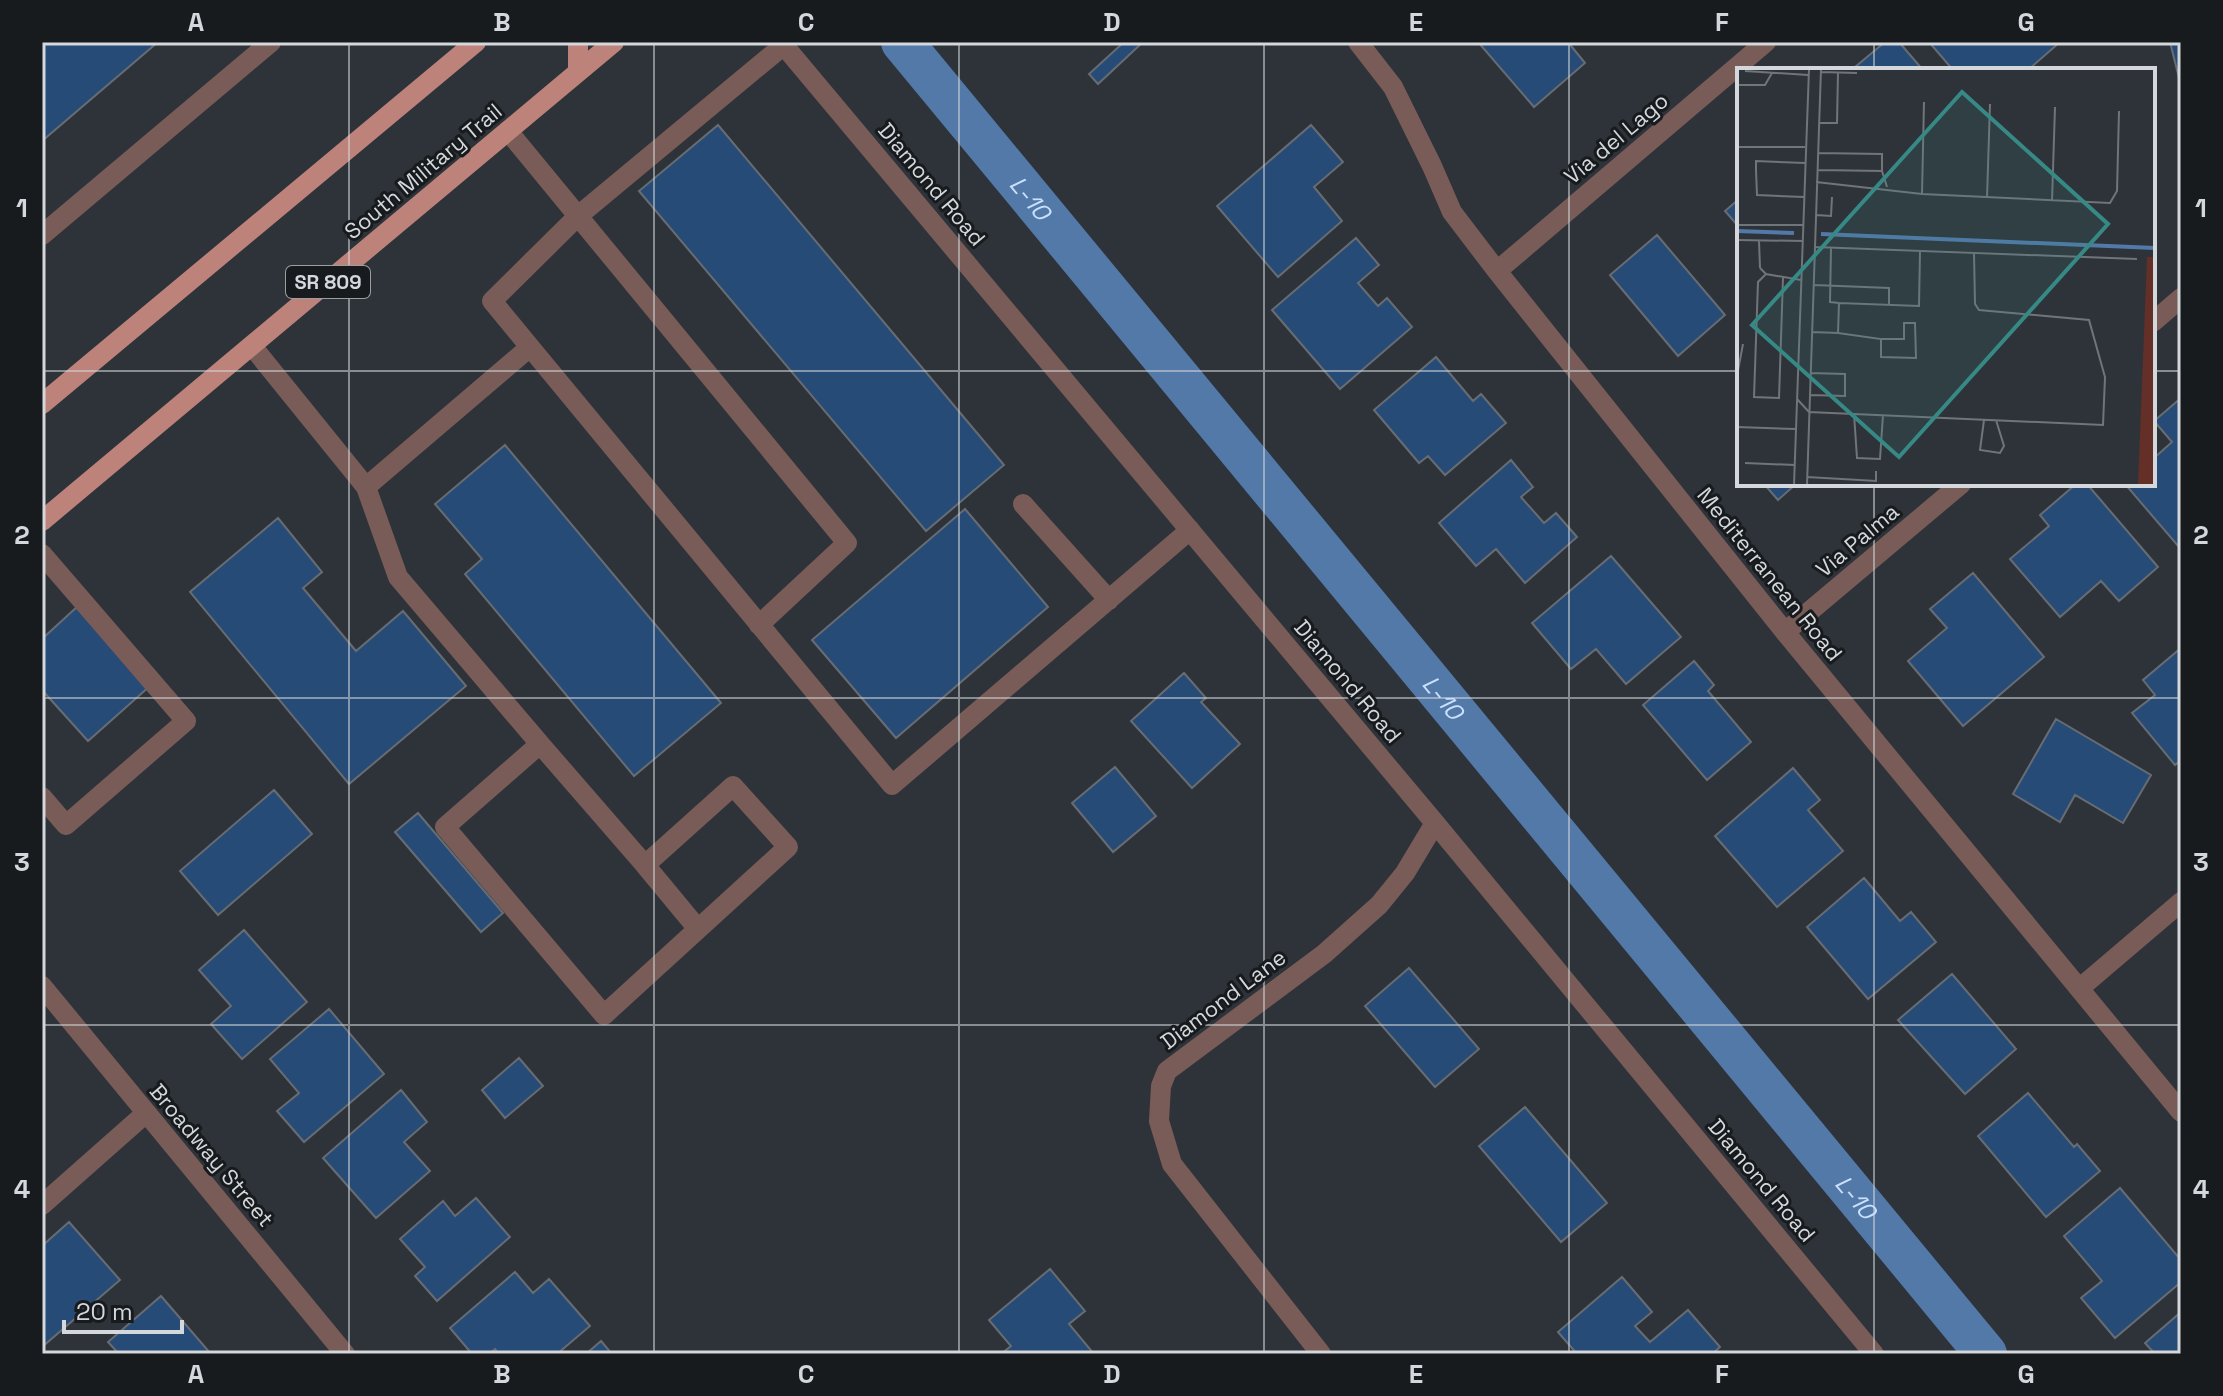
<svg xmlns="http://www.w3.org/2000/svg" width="2223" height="1396" viewBox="0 0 2223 1396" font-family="'Space Grotesk',sans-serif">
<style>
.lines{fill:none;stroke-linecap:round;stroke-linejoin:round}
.canal{stroke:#5379a8;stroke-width:42}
.building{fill:#274b77;stroke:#676c73;stroke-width:2}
.service{stroke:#795c57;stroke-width:20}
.minor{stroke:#795c57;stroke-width:20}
.primary{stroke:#bd837a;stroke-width:20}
.grid{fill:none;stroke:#d4d7db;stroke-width:2;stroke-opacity:0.55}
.labels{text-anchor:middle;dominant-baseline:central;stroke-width:6;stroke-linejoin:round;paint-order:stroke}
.shield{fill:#181b1d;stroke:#9c9fa2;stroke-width:2}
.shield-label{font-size:20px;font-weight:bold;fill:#d4d7db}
.street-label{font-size:22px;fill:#d4d7db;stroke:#181b1d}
.water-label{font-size:24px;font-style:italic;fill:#cae0fd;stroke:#181b1d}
.inset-river{fill:none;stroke:#5379a8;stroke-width:4}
.inset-road{fill:none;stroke:#70757a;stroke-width:2}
.view{fill:#368984;fill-opacity:0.15;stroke:#368984;stroke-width:4}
.inset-edge{fill:none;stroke:#d4d7db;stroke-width:4}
.neatline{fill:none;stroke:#d4d7db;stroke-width:3}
.grid-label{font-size:26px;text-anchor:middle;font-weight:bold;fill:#d4d7db}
</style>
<rect width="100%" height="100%" fill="#2e3339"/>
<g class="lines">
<path class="canal" id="s1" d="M902,42L1986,1354"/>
</g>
<path class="building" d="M42,42H158L42,141Z
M1124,42H1143L1098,84L1089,74Z
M1478,42H1568L1585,63L1534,107Z
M1885,42H1899L1923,70H1858L1855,67Z
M1929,42H2060L2028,70H1953Z
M2170,42H2181V86Z
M718,125L1004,465L926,531L639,191Z
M1311,125L1343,162L1314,187L1342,221L1278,277L1217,206Z
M1739,199V227L1725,211Z
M1657,235L1725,315L1678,356L1610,275Z
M1356,238L1379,265L1358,283L1378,306L1387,298L1412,327L1340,389L1272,310Z
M1436,357L1473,401L1481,394L1506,423L1445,475L1428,456L1419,463L1374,410Z
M2181,398V545L2179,547L2125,484H2153V459L2172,442L2154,421Z
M505,445L721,703L634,776L465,574L482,559L435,504Z
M1511,460L1533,487L1521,497L1544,523L1556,513L1577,537L1525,583L1496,549L1476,566L1439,523Z
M1764,484H1796L1778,500Z
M2076,484H2087L2158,567L2119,601L2101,581L2060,617L2010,559L2049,526L2040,515Z
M965,509L1048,607L896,738L812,640Z
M278,518L322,572L303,588L356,651L403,611L466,686L349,784L190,592Z
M1611,556L1681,637L1626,684L1596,649L1571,669L1532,623Z
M1973,573L2044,657L1963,726L1908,661L1947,628L1930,609Z
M78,606L150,686L88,741L42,690V639Z
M2181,648V760L2175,765L2132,713L2155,695L2143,680Z
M1694,661L1714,685L1708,691L1751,742L1707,780L1643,705Z
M1184,673L1206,698L1201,702L1240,744L1192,788L1131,721Z
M2056,719L2151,775L2123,823L2075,795L2060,822L2013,794Z
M1115,767L1156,816L1113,852L1072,803Z
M1793,768L1820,800L1808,810L1843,851L1777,907L1715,836Z
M274,790L312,834L218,915L180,871Z
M418,813L503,913L481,932L395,832Z
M1864,878L1900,921L1911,912L1936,942L1868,999L1807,927Z
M244,930L307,1002L242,1059L211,1024L231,1006L199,970Z
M1409,968L1479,1049L1435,1087L1365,1006Z
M1952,974L2016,1049L1965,1094L1898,1020Z
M329,1009L384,1074L304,1142L277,1111L299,1093L270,1059Z
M519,1058L543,1086L505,1118L482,1090Z
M401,1090L427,1122L404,1142L430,1171L376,1218L323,1158Z
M2028,1093L2074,1147L2077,1144L2100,1171L2046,1217L1978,1136Z
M1525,1107L1607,1203L1561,1242L1479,1146Z
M2120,1188L2181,1260V1282L2115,1338L2081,1298L2102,1281L2064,1236Z
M476,1198L510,1237L437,1301L415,1276L425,1267L400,1239L443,1201L455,1216Z
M69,1222L120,1280L42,1347V1246Z
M1050,1269L1085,1311L1069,1324L1094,1354H1001L1011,1346L989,1320Z
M515,1272L533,1293L549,1279L590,1326L557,1354H499L495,1349L489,1354H472L450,1328Z
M1622,1277L1652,1312L1635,1326L1650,1342L1688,1310L1720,1347L1712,1354H1577L1558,1332Z
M161,1296L211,1354H119L108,1342Z
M2181,1312V1354H2155L2145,1343Z
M601,1341L612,1354H586Z"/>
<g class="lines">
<path class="service" d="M508,131L847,543L759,625
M42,235L271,42
M252,346L366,487L530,347L892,785L1190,530
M530,347L492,301L578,216L784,45
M366,487L398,577L540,744L445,827L604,1015L788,847L733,786L645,865L540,744
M1023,504L1109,600
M42,554L186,721L66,825L42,797
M645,865L698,929
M42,1205L146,1113"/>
<path class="minor" d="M781,42L1435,823L1874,1354
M1358,42L1393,87L1432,166L1452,212L1497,271L1785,632L2181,1112
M1497,271L1766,42
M2153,322L2181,298
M1785,632L1961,484
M42,986L345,1354
M2080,988L2181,902
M1321,1354L1172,1164L1159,1121L1161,1086L1167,1071L1324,954L1379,905L1405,873L1435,823"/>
<path class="primary" d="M578,42V72
M42,404L476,42
M42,521L614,42"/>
</g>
<path class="grid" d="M349,42V1354M654,42V1354M959,42V1354M1264,42V1354M1569,42V1354M1874,42V70M42,371H1739M2153,371H2181M1874,484V1354M42,698H2181M42,1025H2181"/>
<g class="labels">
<rect class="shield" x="286" y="266" width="84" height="32" rx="6"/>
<g class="shield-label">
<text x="328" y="282">SR 809</text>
</g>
<g class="street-label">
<text transform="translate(1616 138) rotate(-40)">Via del Lago</text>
<text transform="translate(423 171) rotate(-40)">South Military Trail</text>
<text transform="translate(932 184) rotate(50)">Diamond Road</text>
<text transform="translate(1857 540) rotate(-40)">Via Palma</text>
<text transform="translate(1770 574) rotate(51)">Mediterranean Road</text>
<text transform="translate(1348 681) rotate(50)">Diamond Road</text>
<text transform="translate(1223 999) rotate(-37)">Diamond Lane</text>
<text transform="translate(212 1155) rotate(50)">Broadway Street</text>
<text transform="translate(1762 1180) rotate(50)">Diamond Road</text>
</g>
<g class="water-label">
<text stroke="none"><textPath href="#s1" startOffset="202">L-10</textPath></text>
<text stroke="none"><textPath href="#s1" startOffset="850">L-10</textPath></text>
<text stroke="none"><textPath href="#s1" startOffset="1498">L-10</textPath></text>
</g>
</g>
<g transform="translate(1737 68)">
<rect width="418" height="418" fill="#2e3339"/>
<path d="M410,189H418V417H401Z" fill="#642f27"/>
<path class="inset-river" d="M0,163L57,165M84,166L418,180"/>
<path class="inset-road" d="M8,3L71,7M84,4L120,5M0,17H28L35,5M82,55H100L101,4M0,79H68M81,85L145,86V103M81,102L145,103L150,119M79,114L185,126L373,135L380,123L382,43M185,126L187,34M67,129L20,127L19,102V93L68,95M250,130L253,36M315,133L318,39M79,147L94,148L95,129M0,157H66M0,172L66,173M22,173L23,200M78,179L400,191M94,180L93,234L102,235M23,200L29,206L64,212M29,206L21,214L17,329L42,330L46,210M77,217L152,220V237M75,264L101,265L102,235L182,238L183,183M101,265L144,271V289L179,290L178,255H167V271H144M0,308L6,276M73,327L108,328V306L74,305M60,331L72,344L366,357L368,309L352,252L242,242L238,236L237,185M117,346L120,390L143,391L146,347M247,352L243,382L263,385L267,378L259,352M0,359L59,361M8,395L58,397M70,409L139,413V403M57,417L72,1M70,417L84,1"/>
<path class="view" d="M225,24L371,156L162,389L15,257Z"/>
<rect width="418" height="418" class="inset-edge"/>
</g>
<rect width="2223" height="1396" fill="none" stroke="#181b1d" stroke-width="88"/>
<path d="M64 1320v12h118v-12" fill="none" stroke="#d4d7db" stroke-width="4"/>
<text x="76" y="1320" font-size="24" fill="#d4d7db" stroke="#181b1d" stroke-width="6" paint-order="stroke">20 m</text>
<rect x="44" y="44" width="2135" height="1308" class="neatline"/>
<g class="grid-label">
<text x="196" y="31">A</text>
<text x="502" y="31">B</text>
<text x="806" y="31">C</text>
<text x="1112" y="31">D</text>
<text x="1416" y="31">E</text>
<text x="1722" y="31">F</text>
<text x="2026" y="31">G</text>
<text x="22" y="217">1</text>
<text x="2201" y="217">1</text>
<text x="22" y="544">2</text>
<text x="2201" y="544">2</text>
<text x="22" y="871">3</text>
<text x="2201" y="871">3</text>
<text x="22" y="1198">4</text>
<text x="2201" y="1198">4</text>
<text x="196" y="1383">A</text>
<text x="502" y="1383">B</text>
<text x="806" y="1383">C</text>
<text x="1112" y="1383">D</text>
<text x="1416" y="1383">E</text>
<text x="1722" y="1383">F</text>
<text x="2026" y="1383">G</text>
</g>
</svg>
